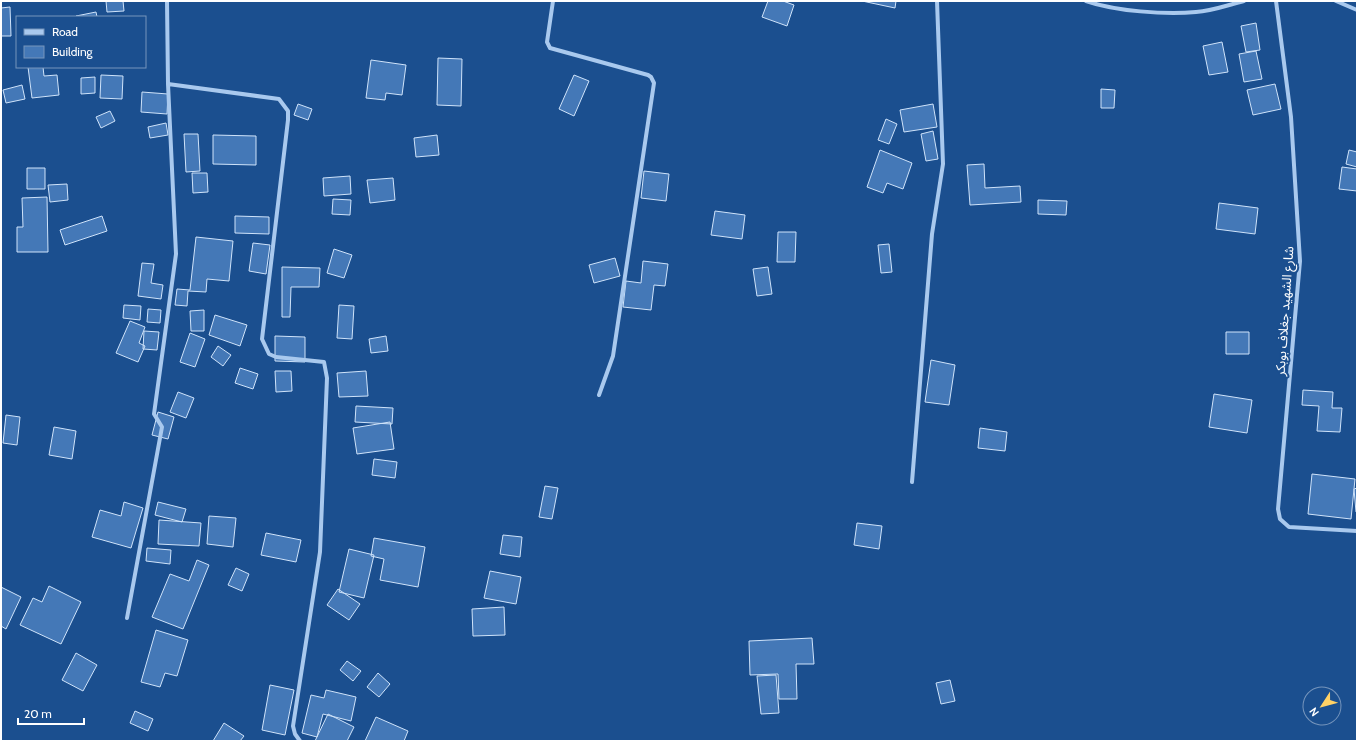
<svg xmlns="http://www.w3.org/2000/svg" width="1358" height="742" viewBox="0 0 1358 742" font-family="Cabin,'Noto Sans Arabic',sans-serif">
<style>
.building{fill:#4478b7;stroke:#cfe3fa}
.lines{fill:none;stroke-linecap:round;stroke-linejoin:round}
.minor{stroke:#a9c9ee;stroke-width:4}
.labels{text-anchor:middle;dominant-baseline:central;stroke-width:4;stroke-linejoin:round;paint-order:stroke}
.street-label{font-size:13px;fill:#fff;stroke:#1b4f8f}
</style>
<rect width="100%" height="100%" fill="#1b4f8f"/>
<path class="building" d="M106,1H123L124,11L107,12Z
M768,1H783L794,5L787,26L762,17Z
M862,1H896L895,8Z
M10,7L11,36H1V8Z
M96,12L97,17L76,16Z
M1256,23L1260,50L1246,52L1241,26Z
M1222,42L1228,72L1209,75L1203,46Z
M1256,51L1262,79L1244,82L1239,54Z
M438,58L462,59L461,106L437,105Z
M371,60L406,65L402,95L386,93L385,100L366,98Z
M28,67H43L44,76L57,75L59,95L32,98Z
M101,75L123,76L122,99L100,98Z
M574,75L589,81L574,116L559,109Z
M95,77V93L81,94V78Z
M1275,84L1281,109L1253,115L1247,90Z
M22,85L25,99L6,103L3,90Z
M1101,89L1115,90L1114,108H1101Z
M142,92L168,94L167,114L141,112Z
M298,104L312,109L308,120L294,115Z
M933,104L937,127L904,132L900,110Z
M110,111L115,121L101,128L96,117Z
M886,119L897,124L889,144L878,140Z
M166,123L168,135L150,138L148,127Z
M933,131L938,159L926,161L921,134Z
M184,134H198L200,171L186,172Z
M213,135L256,136V165L213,164Z
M437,135L439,155L416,157L414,138Z
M880,150L912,163L903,189L887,183L883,193L867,187Z
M1349,150L1357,152V167L1346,164Z
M984,164L985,188L1020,186L1021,202L970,205L967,165Z
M1342,167L1357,169V191L1339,189Z
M27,168H45V189H27Z
M644,171L669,174L666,201L641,198Z
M192,173H207L208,192L193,193Z
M350,176L351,194L324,196L323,178Z
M393,178L395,200L370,203L367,180Z
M67,184L68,200L50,202L48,185Z
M47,197L48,252H17V227H23L22,198Z
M333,199L351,200L350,215L332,214Z
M1038,200L1067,201L1066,215L1038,214Z
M1219,203L1258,208L1255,234L1216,229Z
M715,211L745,215L742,239L711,235Z
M102,216L107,231L65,245L60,230Z
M235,216L269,217V234L235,233Z
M778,232H796L795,262H777Z
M196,237L233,241L229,281L207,279L206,292L188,291L187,306L175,305L177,289L190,290Z
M253,243L270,245L266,274L249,271Z
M889,244L892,272L881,273L878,245Z
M334,249L352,255L344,278L327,273Z
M615,258L620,276L594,283L589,265Z
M643,261L668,264L665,286L654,285L651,310L623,307L626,281L641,283Z
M142,263L154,264L151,283L163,285L161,299L138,296Z
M282,267L320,268L319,287H291L290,317H282Z
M768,267L772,294L757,296L753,269Z
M124,305L141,306L140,320L123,318Z
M339,305L354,306L352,339L337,338Z
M148,309L161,310L160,323L147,322Z
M204,310V331H191L190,311Z
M215,315L247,325L240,346L209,335Z
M130,321L145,327L139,343L145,346L138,362L116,353Z
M144,331L159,332L157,350L143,349Z
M1226,332H1249V354H1226Z
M190,333L205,339L195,367L180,362Z
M275,336L305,337V362L275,361Z
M386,336L388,351L371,353L369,339Z
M218,346L231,355L223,366L211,357Z
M931,360L955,365L949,405L925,402Z
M240,368L258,374L253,389L235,383Z
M275,371H291L292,391L276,392Z
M366,371L368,396L339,397L337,373Z
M1303,390L1333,392L1332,408H1342L1340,432L1317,431L1319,406L1302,405Z
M178,392L194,398L186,418L170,412Z
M1214,394L1252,400L1247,433L1209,427Z
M356,406L393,408L392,424L355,422Z
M158,412L174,417L168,439L152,435Z
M6,415L20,417L17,445L3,443Z
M390,422L394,449L357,454L353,428Z
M54,427L76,431L72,459L49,455Z
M980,428L1007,432L1005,451L978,448Z
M374,459L397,462L395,478L372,475Z
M1312,474L1355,479L1351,519L1308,514Z
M545,486L558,488L552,519L539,517Z
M1357,488V512H1356L1354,489Z
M124,502L143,508L131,548L92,537L100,510L121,516Z
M158,502L186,509L182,522L155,515Z
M209,516L236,518L233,547L207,544Z
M159,520L201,523L199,546L158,544Z
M857,523L882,526L879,549L854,545Z
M266,533L301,540L296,562L261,555Z
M503,535L522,537L520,557L500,554Z
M374,538L425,547L418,587L380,580L384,559L371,556Z
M147,548L171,550L170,564L146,561Z
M349,549L374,555L364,598L339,592Z
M197,560L209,565L183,629L152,617L170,574L189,581Z
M236,568L249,574L242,591L228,585Z
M490,571L521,577L516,604L484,598Z
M49,586L81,602L61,644L20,625L33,598L42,602Z
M1,587L21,597L6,629L1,626Z
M338,589L360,604L349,620L327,605Z
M504,607L505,635L473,636L472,609Z
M156,630L188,640L177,676L165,673L160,687L141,682Z
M812,638L814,664H796L797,699H779L778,674L750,675L749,641Z
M76,653L97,665L83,691L62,680Z
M347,661L361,671L353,681L340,670Z
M378,673L390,684L379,697L367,687Z
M776,675L779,713L761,714L757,676Z
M950,680L955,701L941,704L936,683Z
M270,685L294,690L285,735L262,730Z
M326,690L356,697L351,721L323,714L317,737L302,733L311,695L324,698Z
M135,711L153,719L148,731L130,723Z
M328,714L354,727L347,741H315Z
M376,717L408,731L404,741H365Z
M224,723L244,736L240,741H213Z"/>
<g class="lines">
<path class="minor" d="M167,1L168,84L279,99L288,111V120L262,339L269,354L276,357L324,362L327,378L320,552L293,726L295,734L300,741
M553,1L547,42L550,48L648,75L651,77L654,83L613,356L599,395
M1086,1C1115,11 1165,15 1196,12C1212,11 1228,5 1244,1
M1276,1L1291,117L1300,261L1278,509L1280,519L1289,527L1357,531
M1336,1L1357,10
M912,482L932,234L943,164L937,1
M127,618L162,427L154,414L176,254L168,84"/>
</g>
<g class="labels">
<g class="street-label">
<text transform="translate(1284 311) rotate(-86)">شارع الشهيد جغلاف بوبكر</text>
</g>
</g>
<rect width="1358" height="742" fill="none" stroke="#ffffff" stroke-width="4"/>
<rect x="16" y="16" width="130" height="52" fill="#1b4f8f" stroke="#7695bc"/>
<rect x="24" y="29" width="20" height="6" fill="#a9c9ee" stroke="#7695bc"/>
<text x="52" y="36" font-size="12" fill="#ffffff">Road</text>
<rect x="24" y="46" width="20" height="12" fill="#4478b7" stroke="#7695bc"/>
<text x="52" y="56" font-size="12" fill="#ffffff">Building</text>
<g transform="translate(1322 706) rotate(234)"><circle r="19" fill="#1b4f8f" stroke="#7695bc"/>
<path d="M0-3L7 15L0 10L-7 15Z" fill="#ffd166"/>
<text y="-6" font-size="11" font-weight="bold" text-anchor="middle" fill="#ffffff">N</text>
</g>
<path d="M18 718v6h66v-6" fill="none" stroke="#ffffff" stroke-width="2"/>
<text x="24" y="718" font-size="12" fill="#ffffff" stroke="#1b4f8f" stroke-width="3" paint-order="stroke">20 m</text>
</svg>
